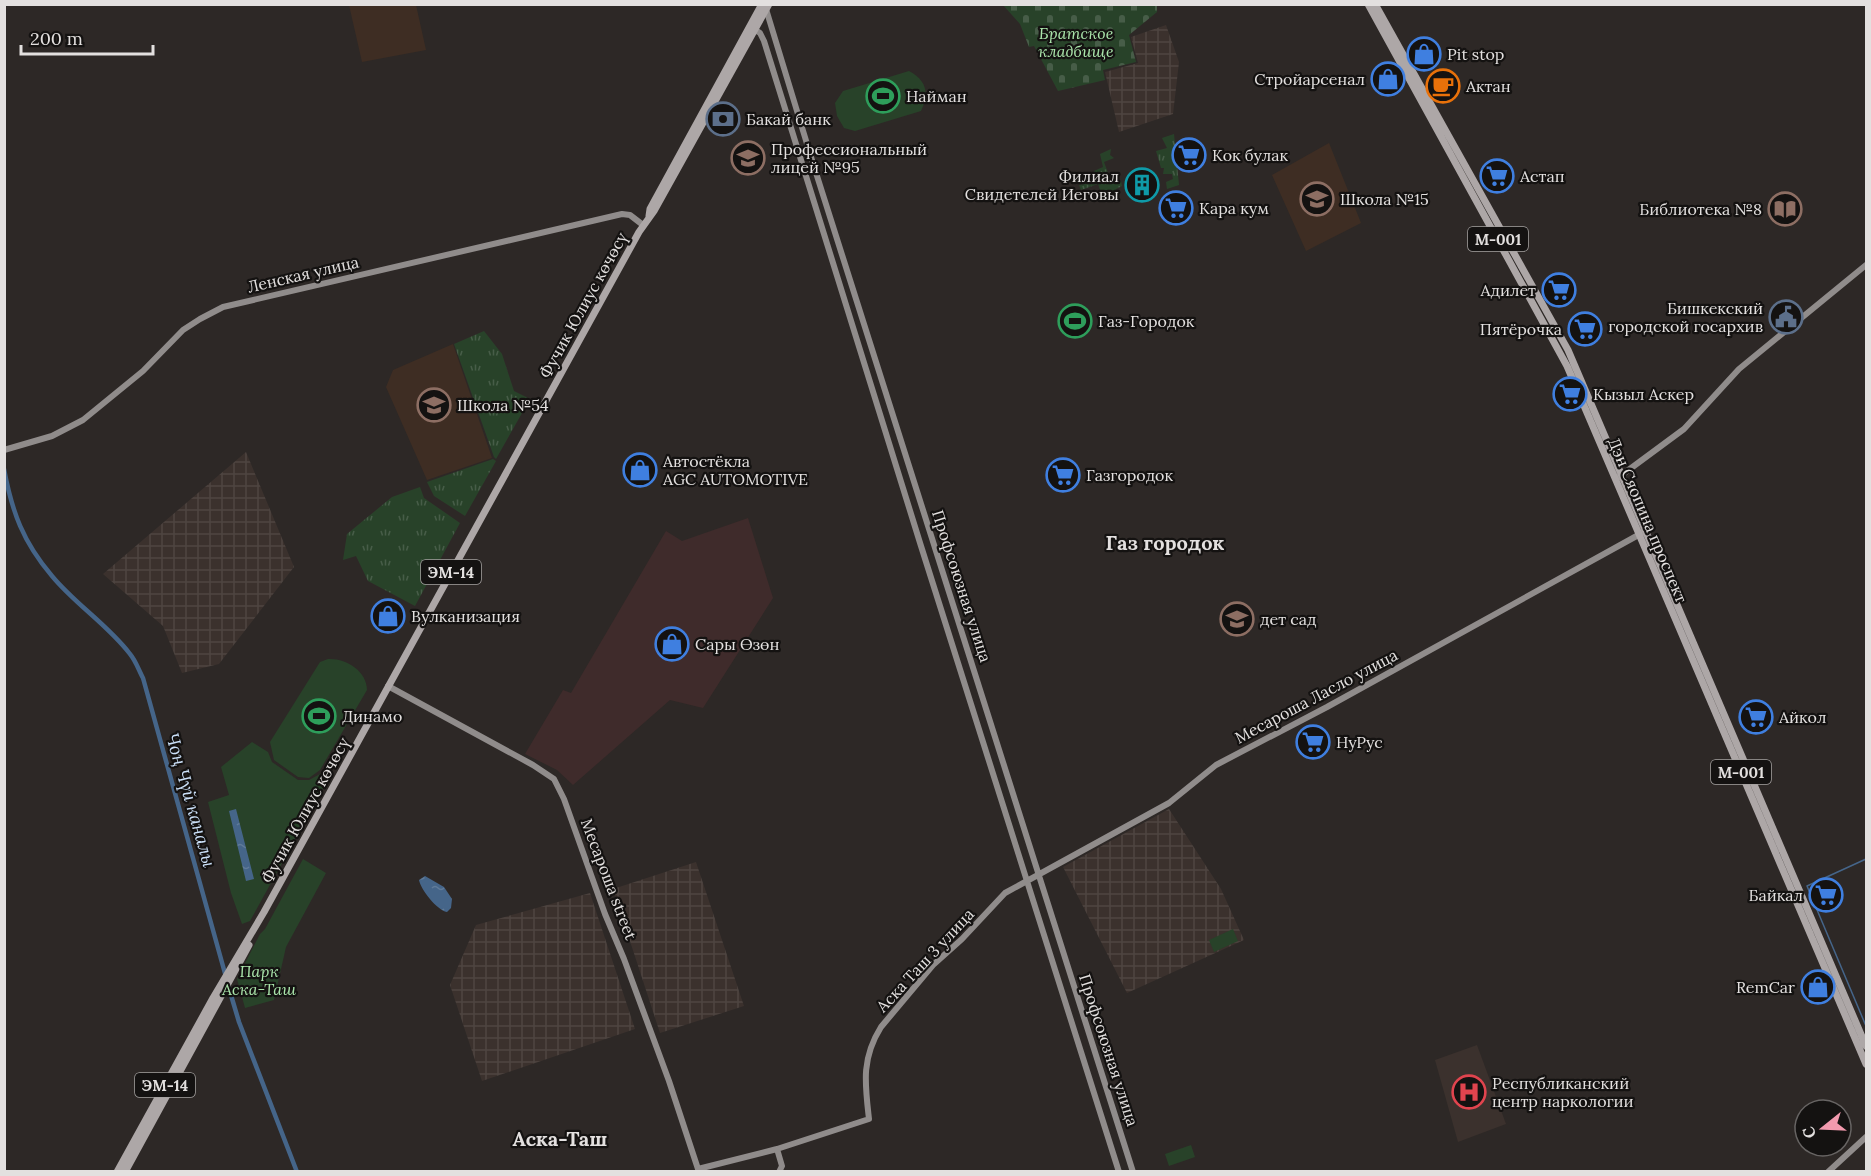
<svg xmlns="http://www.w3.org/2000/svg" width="1871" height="1176" viewBox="0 0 1871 1176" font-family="Lora,serif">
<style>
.commercial{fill:#3f2b2b}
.industrial{fill:url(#industrial-grid)}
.education{fill:#3e2d23}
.built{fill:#3b312d}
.grass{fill:url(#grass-tufts)}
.cemetery{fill:url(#cemetery-stones)}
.park{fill:#284229}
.water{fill:url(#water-ripples)}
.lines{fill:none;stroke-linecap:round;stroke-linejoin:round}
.stream{stroke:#456589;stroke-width:1.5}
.canal{stroke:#456589;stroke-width:4.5}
.secondary{stroke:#908c8b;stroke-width:6}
.primary{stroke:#ada7a7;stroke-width:7}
.labels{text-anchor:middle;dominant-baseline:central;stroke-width:4.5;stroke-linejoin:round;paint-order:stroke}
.shield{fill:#141211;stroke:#a5a2a1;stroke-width:1.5}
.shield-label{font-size:15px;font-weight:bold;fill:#e3e0df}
.park-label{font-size:16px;font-style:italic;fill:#aae5ab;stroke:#141211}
.poi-label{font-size:16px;fill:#e3e0df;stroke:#141211;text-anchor:start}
.street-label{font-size:16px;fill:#e3e0df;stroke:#141211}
.water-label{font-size:18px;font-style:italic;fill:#cce1f9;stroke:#141211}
.quarter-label{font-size:20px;font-weight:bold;fill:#e3e0df;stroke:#141211}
</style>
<defs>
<pattern id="industrial-grid" width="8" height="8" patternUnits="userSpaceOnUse" patternTransform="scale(1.5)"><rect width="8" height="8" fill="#3b312d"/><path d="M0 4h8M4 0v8" fill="none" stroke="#4e4541"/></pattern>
<pattern id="grass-tufts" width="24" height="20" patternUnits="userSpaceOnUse" patternTransform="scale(1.5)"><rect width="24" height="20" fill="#284229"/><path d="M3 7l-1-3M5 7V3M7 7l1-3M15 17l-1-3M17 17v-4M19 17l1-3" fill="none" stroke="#475d48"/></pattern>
<pattern id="cemetery-stones" width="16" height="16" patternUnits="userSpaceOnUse" patternTransform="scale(1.5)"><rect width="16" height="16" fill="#284229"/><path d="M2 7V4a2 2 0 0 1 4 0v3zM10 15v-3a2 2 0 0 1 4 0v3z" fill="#475d48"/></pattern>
<pattern id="water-ripples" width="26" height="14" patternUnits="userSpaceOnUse" patternTransform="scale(1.5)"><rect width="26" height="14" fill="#456589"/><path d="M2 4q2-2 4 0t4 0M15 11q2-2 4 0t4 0" fill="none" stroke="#607b99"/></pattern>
</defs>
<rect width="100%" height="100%" fill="#2d2826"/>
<path class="commercial" d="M748,518L773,598L703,708L670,700L573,785L557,770L525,754L563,690L571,693L666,531L682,541Z"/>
<path class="industrial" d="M1166,25L1179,62L1173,114L1119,132L1105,72L1138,63L1131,37Z
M246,452L294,567L219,664L182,673L163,626L103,574Z
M1169,809L1221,889L1244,940L1127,993L1063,867Z
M696,862L744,1006L660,1033L613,889Z
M590,893L635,1029L482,1081L450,985L476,925Z"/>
<path class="education" d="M349,5H416L426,50L362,62Z
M1329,143L1361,223L1306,251L1272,175Z
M453,344L492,458L427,480L386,387L393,370Z"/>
<path class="built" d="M1477,1045L1506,1124L1458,1142L1435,1060Z"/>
<path class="grass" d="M1174,134L1179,185L1167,189L1166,182L1173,179L1172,174H1163L1164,168H1161L1156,151L1167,148L1162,138Z
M1111,149L1110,155L1114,158L1104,162L1112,184L1121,181L1122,186L1116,189L1119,200L1117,201L1114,194L1105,197L1102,196L1098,184L1081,190L1079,185L1097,182L1098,175H1095L1094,171L1103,167L1100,154Z
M484,331L502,354L514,391L530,399L496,459L494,457L454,344Z
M493,459L496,461L465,516L434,496L427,482Z
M420,487L424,498L460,523L415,606L368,581L356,556L343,560L347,534L392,497Z"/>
<path class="cemetery" d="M1003,5H1157V12L1129,35L1136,62L1103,70L1105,80L1058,91L1034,46L1029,47L1020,24Z"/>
<path class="park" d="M909,71C926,80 930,93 921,111L855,131L844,128L837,116L835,103L843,91Z
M328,659C346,658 367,671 367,690L320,770L309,778L298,777L274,760L270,742L320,662Z
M252,742L268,752L272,762L298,780H309L322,773L329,778L250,921L242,924L231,893L208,802L229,795L221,767Z
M303,859L326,873L286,947L274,1000L245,1008L237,979L260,934L265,929Z
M1233,929L1238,941L1214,952L1209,940Z
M1191,1145L1195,1157L1169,1166L1165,1154Z"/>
<path class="water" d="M236,809L254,879L246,881L229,811Z
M425,876L444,887L452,899L451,908L447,912C437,910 421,890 419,880Z"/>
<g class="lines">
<path class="stream" d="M1866,859L1807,886L1866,1026"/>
<path class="canal" d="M4,469C12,512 23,542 52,576C75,604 108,625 130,654C136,661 139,671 143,678L226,977
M228,985L239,1022L297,1172"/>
<path class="secondary" d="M766,9L811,157L1133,1172
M751,27L760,33L764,41L921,546L1119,1172
M4,450L52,436L83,420L143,371L183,330L200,319L223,307L622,214L630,215L643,225
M1619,477L1684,429L1739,369L1866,265
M388,686L533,765L554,779L564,799L605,914L624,959L669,1081L698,1169L777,1149L869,1119C865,1084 861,1059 881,1027L933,965L962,939L1005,893L1169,803L1216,765L1327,707L1642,533
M777,1149L782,1166L779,1172
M1828,1172L1866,1137"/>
<path class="primary" d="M1368,4L1567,366L1866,1064
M1375,4L1568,350L1866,1046
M649,216L650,209L762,4
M117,1172L213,998L264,912L639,232L654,211L769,4
M125,1172L249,945"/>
</g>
<defs>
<g id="shop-ring" transform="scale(1.725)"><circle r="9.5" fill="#141211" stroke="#3f7fe0" stroke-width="1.5"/><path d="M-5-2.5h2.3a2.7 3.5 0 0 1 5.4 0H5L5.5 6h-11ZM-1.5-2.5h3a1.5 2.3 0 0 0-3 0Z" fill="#3f7fe0"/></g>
<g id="cafe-ring" transform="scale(1.725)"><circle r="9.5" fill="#141211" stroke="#e8710a" stroke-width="1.5"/><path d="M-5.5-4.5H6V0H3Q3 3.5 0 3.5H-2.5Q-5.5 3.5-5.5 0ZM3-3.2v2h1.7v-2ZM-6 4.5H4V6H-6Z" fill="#e8710a"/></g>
<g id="stadium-ring" transform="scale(1.725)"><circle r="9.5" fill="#141211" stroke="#2e9e5b" stroke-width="1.5"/><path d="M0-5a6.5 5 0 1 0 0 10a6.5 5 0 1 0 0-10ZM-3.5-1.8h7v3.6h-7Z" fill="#2e9e5b"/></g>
<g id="bank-ring" transform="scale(1.725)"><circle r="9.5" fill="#141211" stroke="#5c6f8a" stroke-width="1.5"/><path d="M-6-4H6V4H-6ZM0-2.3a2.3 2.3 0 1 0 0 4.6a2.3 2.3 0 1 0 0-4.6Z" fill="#5c6f8a"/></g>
<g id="supermarket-ring" transform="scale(1.725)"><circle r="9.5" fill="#141211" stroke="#3f7fe0" stroke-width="1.5"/><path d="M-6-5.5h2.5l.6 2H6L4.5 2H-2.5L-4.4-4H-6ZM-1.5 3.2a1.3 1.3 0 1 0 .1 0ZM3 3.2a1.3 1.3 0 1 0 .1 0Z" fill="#3f7fe0"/></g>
<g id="university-ring" transform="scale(1.725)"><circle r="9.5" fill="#141211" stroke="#8d6e63" stroke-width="1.5"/><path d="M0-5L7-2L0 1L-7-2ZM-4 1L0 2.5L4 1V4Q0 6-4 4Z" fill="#8d6e63"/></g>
<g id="building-ring" transform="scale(1.725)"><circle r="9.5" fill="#141211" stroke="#0f9aa8" stroke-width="1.5"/><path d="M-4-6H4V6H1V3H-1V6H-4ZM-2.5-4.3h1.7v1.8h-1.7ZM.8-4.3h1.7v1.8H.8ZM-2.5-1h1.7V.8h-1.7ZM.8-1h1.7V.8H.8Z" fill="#0f9aa8"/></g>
<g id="school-ring" transform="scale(1.725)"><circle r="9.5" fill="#141211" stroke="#8d6e63" stroke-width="1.5"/><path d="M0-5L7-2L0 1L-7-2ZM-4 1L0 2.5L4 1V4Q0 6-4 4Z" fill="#8d6e63"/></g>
<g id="library-ring" transform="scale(1.725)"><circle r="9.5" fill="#141211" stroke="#8d6e63" stroke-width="1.5"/><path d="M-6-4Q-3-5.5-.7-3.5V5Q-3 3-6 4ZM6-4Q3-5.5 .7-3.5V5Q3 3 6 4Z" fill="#8d6e63"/></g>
<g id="civic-ring" transform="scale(1.725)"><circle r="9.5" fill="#141211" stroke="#5c6f8a" stroke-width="1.5"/><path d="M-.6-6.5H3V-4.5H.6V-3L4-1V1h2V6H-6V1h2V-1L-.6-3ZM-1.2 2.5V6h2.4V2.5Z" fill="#5c6f8a"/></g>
<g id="hospital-ring" transform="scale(1.725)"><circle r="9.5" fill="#141211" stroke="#e0444e" stroke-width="1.5"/><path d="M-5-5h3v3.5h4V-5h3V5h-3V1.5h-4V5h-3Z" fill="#e0444e"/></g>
</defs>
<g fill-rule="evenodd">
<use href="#shop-ring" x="1424" y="54"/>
<use href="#shop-ring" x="1388" y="79"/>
<use href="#cafe-ring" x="1443" y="86"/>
<use href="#stadium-ring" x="883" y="96"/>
<use href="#bank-ring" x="723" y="119"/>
<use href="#supermarket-ring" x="1189" y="155"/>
<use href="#university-ring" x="748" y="158"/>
<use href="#supermarket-ring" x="1497" y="176"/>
<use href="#building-ring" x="1142" y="185"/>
<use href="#school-ring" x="1317" y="199"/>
<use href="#supermarket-ring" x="1176" y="208"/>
<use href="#library-ring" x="1785" y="209"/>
<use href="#supermarket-ring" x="1559" y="290"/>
<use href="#civic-ring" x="1786" y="317"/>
<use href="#stadium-ring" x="1075" y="321"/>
<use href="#supermarket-ring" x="1585" y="329"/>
<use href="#supermarket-ring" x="1570" y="394"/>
<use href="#school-ring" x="434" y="405"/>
<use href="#shop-ring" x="640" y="470"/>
<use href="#supermarket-ring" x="1063" y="475"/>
<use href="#shop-ring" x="388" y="616"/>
<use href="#school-ring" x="1237" y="619"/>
<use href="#shop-ring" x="672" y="644"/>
<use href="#stadium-ring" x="319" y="716"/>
<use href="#supermarket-ring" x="1756" y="717"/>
<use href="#supermarket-ring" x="1313" y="742"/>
<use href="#supermarket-ring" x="1826" y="895"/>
<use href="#shop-ring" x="1818" y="987"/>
<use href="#hospital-ring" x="1469" y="1092"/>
</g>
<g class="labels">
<g class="shield">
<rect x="1468" y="227" width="60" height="24" rx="4.5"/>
<rect x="421" y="560" width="60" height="24" rx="4.5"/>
<rect x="1711" y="760" width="60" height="24" rx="4.5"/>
<rect x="135" y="1073" width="60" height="24" rx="4.5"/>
</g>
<g class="shield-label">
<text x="1498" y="239">M-001</text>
<text x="451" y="572">ЭМ-14</text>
<text x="1741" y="772">M-001</text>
<text x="165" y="1085">ЭМ-14</text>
</g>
<g class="park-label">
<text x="1076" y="33">Братское<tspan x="1076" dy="18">кладбище</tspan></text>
<text x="259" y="971">Парк<tspan x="259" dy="18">Аска-Таш</tspan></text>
</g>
<g class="poi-label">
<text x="1447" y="54">Pit stop</text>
<text x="1365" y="79" text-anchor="end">Стройарсенал</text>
<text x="1466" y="86">Актан</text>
<text x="906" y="96">Найман</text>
<text x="746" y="119">Бакай банк</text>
<text x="771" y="149">Профессиональный<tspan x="771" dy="18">лицей №95</tspan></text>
<text x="1212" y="155">Кок булак</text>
<text x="1119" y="176" text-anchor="end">Филиал<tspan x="1119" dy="18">Свидетелей Иеговы</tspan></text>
<text x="1520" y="176">Астап</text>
<text x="1340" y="199">Школа №15</text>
<text x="1199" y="208">Кара кум</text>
<text x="1762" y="209" text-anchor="end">Библиотека №8</text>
<text x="1536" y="290" text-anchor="end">Адилет</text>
<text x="1763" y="308" text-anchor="end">Бишкекский<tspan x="1763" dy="18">городской госархив</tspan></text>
<text x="1098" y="321">Газ-Городок</text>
<text x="1562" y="329" text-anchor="end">Пятёрочка</text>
<text x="1593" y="394">Кызыл Аскер</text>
<text x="457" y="405">Школа №54</text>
<text x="663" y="461">Автостёкла<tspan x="663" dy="18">AGC AUTOMOTIVE</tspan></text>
<text x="1086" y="475">Газгородок</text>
<text x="411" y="616">Вулканизация</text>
<text x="1260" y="619">дет сад</text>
<text x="695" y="644">Сары Өзөн</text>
<text x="342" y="716">Динамо</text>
<text x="1779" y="717">Айкол</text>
<text x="1336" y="742">НуРус</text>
<text x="1803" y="895" text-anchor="end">Байкал</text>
<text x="1795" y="987" text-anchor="end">RemCar</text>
<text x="1492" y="1083">Республиканский<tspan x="1492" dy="18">центр наркологии</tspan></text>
</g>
<g class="street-label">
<text transform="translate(303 274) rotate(-13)">Ленская улица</text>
<text transform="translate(583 305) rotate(-61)">Фучик Юлиус көчөсү</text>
<text transform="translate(1648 520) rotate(67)">Дэн Сяопина проспект</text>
<text transform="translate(962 586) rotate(72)">Профсоюзная улица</text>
<text transform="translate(1316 696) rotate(-28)">Месароша Ласло улица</text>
<text transform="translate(305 810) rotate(-61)">Фучик Юлиус көчөсү</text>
<text transform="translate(609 879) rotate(69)">Месароша street</text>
<text transform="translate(925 960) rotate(-47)">Аска Таш 3 улица</text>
<text transform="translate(1109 1050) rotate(72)">Профсоюзная улица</text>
</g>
<g class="water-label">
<text transform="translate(191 800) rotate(74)">Чоң Чүй каналы</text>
</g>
<g class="quarter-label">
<text x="1165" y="542">Газ городок</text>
<text x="560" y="1138">Аска-Таш</text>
</g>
</g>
<rect width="1871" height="1176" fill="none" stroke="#e3e0df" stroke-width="12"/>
<g transform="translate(1823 1128) rotate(252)"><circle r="28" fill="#141211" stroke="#676463" stroke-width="1.5"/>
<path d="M0-4.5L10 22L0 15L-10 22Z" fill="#f29aae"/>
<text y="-9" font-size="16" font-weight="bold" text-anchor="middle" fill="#e3e0df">С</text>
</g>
<path d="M21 45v9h132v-9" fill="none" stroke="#e3e0df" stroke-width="3"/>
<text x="30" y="45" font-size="18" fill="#e3e0df" stroke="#141211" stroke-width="4.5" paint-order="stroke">200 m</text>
</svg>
